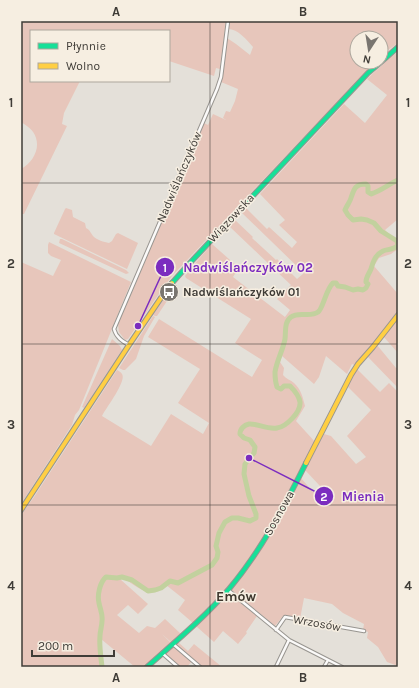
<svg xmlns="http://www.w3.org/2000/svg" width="419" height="688" viewBox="0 0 419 688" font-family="Karla,sans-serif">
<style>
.green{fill:#e7c6bb}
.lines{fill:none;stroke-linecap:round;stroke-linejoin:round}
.river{stroke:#c2d19e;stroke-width:5}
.street-casing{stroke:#989590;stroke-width:4.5}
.fast-casing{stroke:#989590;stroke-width:6}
.slow-casing{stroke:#989590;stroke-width:6}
.street{stroke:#fbfaf9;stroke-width:2.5}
.fast{stroke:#16e098;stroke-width:4}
.slow{stroke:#ffcf43;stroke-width:4}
.grid{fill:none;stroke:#3f3c37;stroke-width:1;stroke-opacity:0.55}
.labels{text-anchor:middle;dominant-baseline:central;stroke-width:3;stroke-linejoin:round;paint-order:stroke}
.street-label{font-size:12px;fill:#3f3c37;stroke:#f6eee1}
.poi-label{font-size:12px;font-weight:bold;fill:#3f3c37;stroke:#f6eee1;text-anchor:start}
.quarter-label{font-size:14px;font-weight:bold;fill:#3e382e;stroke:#f6eee1}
.leader{fill:none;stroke:#7b2cbf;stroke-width:1.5}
.callout-dot{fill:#7b2cbf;stroke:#f6eee1;stroke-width:1.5}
.mark-label{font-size:12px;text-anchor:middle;font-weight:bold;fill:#fff}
.callout-label{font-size:13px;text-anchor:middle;font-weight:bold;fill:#7b2cbf;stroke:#f6eee1;stroke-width:3;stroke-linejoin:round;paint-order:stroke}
.neatline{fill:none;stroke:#3f3c37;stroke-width:1.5}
.grid-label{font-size:13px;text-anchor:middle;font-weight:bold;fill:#3f3c37}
</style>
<rect width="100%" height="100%" fill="#e4e0d9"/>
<path class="green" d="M21,21H226L220,69L216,68L214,76L169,61V31H31V81H80L64,113L62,124L67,126L24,214H21V169C32,163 40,150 36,138C34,130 27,126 21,122Z
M229,21H398V43L388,50L381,57V38H357V62H376L299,142L172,276L154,301L128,339L125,340L119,332L118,324L204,123L208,125L213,114L226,120L223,118L226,111L230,112L235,101L238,89L221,82L227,38L236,44L250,55L253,47C247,40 238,29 228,29Z
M398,52V219L385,230L389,234L398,240V249L391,254L379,258L374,266L398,294V313L372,346L354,365L352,364L347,374L326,356L319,377L314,384L282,356L280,362L284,368L283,375C286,379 291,380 294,383C301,389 303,398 305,406L296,421L316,443L289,496L258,548L225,590L193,623L178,610L185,600L166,585C163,586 161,589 159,591C146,596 134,585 124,578L120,579L148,604L138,614L128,605L117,615L139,633L147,626L155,628L165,619L181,634L172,643L162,634L171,643L162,652H161L144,667H135L101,639L103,667H21V515L34,497L117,370C119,371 121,372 122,374C127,381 106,408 102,416L151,446L171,414L203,434L209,423L178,403L200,369L148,337L159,319L252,377L262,360L235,343L251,319L186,278L185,276L191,268L212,244L238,267V269L233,277L285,317L290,310L277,299L291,285L229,226L235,220L253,237L252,238L276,260L277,259L297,279L304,273L242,213L246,208L267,229L269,227L292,248L297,242L279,225L285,220L260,194L344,104L365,123L387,95L367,79L391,57Z
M66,208L72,210L73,217L85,223L86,228C90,230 90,232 93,236C97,240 104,242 109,243L112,241L116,234L118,233L138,243L127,269L54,234V233L65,209Z
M60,239H62L126,270L129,273L126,274L59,243Z
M49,242L131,282L79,410L75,415L72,425L21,504V262L53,276L61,260L51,256L48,253V245Z
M166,296L169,298L157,316H155L153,315Z
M153,316L155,317L144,336L136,359L125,370H123L119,368Z
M398,317V353L383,336Z
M112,339L120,346L122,350L84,408L82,407Z
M377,345L396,368L398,367V388L367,356Z
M356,368L380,392L389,383L398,392V666L387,662L378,647L367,638L368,632L363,630L364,624L343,613L332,604L304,598L300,619L283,616L275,626L230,589L261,549L292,495L301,478L313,492L320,486L305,470L324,434L331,436L356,464L366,457L347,436L371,410L347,386Z
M228,592L257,616L246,632L247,633L238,644L223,631L214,642L197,627L196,625L205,617Z
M178,642L188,651L194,644L222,667H202L175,644Z
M173,646L192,661L187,667H179L164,654Z"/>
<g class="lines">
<path class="river" d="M398,180C389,184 381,191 371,194L368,192V186L366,184C355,184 354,189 351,198C350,202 347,205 345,210L348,215L353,220L361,219L367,220L374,223L381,231L397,241L398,245
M102,667C101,657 99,646 100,636C100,631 102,626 102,621C103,614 100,609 99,603C97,595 100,582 106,577L117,578L122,577L132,580L148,591L155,590L161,588L170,581L178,583L212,565L217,558L218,552L216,546L219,533L225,522L232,518H238L250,521L256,518V514L249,496L244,474L245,464L254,453L255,447L250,440L244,438L240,434C240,429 244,425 249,424C256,423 268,430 277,428C286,427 301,412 300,402C299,396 294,390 290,386H284L281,389L277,387C275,381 275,377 275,372C277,360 283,350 285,339C286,331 284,322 291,317C299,311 310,318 318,312C323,309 326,289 333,283H336L338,286L345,287L353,290L358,289L363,290L366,288L368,284L366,282C366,277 369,274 371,269C373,262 375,255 383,251C388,249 394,250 398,245"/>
<g class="street-casing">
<path id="street" d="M129,345C122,341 116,337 114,329L217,89L221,77L228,21
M228,590L289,640L342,667
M276,630L285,617L364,631
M173,644L200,667
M162,653L178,667
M276,667L289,640
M324,667L328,660"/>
</g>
<g class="fast-casing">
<path id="fast" d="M381,62L398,47
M172,283L188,265L368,73L381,62
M147,667C175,642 204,618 229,589C261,551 284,507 306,463"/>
</g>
<g class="slow-casing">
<path id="slow" d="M306,463L351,375L358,364L373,347L398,315
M21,510L129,345L167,289L172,283"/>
</g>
<use href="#street" class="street"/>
<use href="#fast" class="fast"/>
<use href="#slow" class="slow"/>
</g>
<path class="grid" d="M210,21V667M21,183H398M21,344H398M21,505H398"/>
<defs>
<g id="bus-disc" transform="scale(1)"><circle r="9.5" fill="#797570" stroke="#f6eee1"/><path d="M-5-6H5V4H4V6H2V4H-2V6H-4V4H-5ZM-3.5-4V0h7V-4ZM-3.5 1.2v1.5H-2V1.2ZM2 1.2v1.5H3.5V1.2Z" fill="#fff"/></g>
</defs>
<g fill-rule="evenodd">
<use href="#bus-disc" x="169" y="292"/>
</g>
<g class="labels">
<g class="street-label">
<text transform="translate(179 177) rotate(-67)">Nadwiślańczyków</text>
<text transform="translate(231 218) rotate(-47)">Wiązowska</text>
<text transform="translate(279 513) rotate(-61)">Sosnowa</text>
<text transform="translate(317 623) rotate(10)">Wrzosów</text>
</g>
<g class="poi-label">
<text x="183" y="292">Nadwiślańczyków 01</text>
</g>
<g class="quarter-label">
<text x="236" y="596">Emów</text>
</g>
</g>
<path class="leader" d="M138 326L165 267M249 458L324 496"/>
<g class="callout-dot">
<circle cx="138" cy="326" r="4"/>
<circle cx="249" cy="458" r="4"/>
<circle cx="165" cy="267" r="10"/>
<circle cx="324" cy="496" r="10"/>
</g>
<g class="mark-label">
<text x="165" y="272">1</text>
<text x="324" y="501">2</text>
</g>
<g class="callout-label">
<text x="248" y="272">Nadwiślańczyków 02</text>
<text x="363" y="501">Mienia</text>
</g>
<rect width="419" height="688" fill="none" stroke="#f6eee1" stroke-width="44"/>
<rect x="30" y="30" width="140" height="52" fill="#f6eee1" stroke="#ada79d"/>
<rect x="38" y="43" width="20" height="6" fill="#16e098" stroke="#ada79d"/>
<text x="66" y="50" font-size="12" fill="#3f3c37">Płynnie</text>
<rect x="38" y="63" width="20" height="6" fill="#ffcf43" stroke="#ada79d"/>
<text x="66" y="70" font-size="12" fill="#3f3c37">Wolno</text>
<g transform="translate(369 50) rotate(192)"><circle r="19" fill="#f6eee1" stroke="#ada79d"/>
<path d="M0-3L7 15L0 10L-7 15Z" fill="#797570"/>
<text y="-6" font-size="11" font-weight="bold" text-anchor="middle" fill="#3f3c37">N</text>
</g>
<path d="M32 650v6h82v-6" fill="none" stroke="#3f3c37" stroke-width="2"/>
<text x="38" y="650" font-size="12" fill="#3f3c37" stroke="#f6eee1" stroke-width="3" paint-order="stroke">200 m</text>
<rect x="22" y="22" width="375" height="644" class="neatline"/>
<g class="grid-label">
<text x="116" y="16">A</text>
<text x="303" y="16">B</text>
<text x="11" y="107">1</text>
<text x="408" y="107">1</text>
<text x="11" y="268">2</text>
<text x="408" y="268">2</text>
<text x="11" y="429">3</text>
<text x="408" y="429">3</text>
<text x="11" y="590">4</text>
<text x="408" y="590">4</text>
<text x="116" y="682">A</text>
<text x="303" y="682">B</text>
</g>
</svg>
